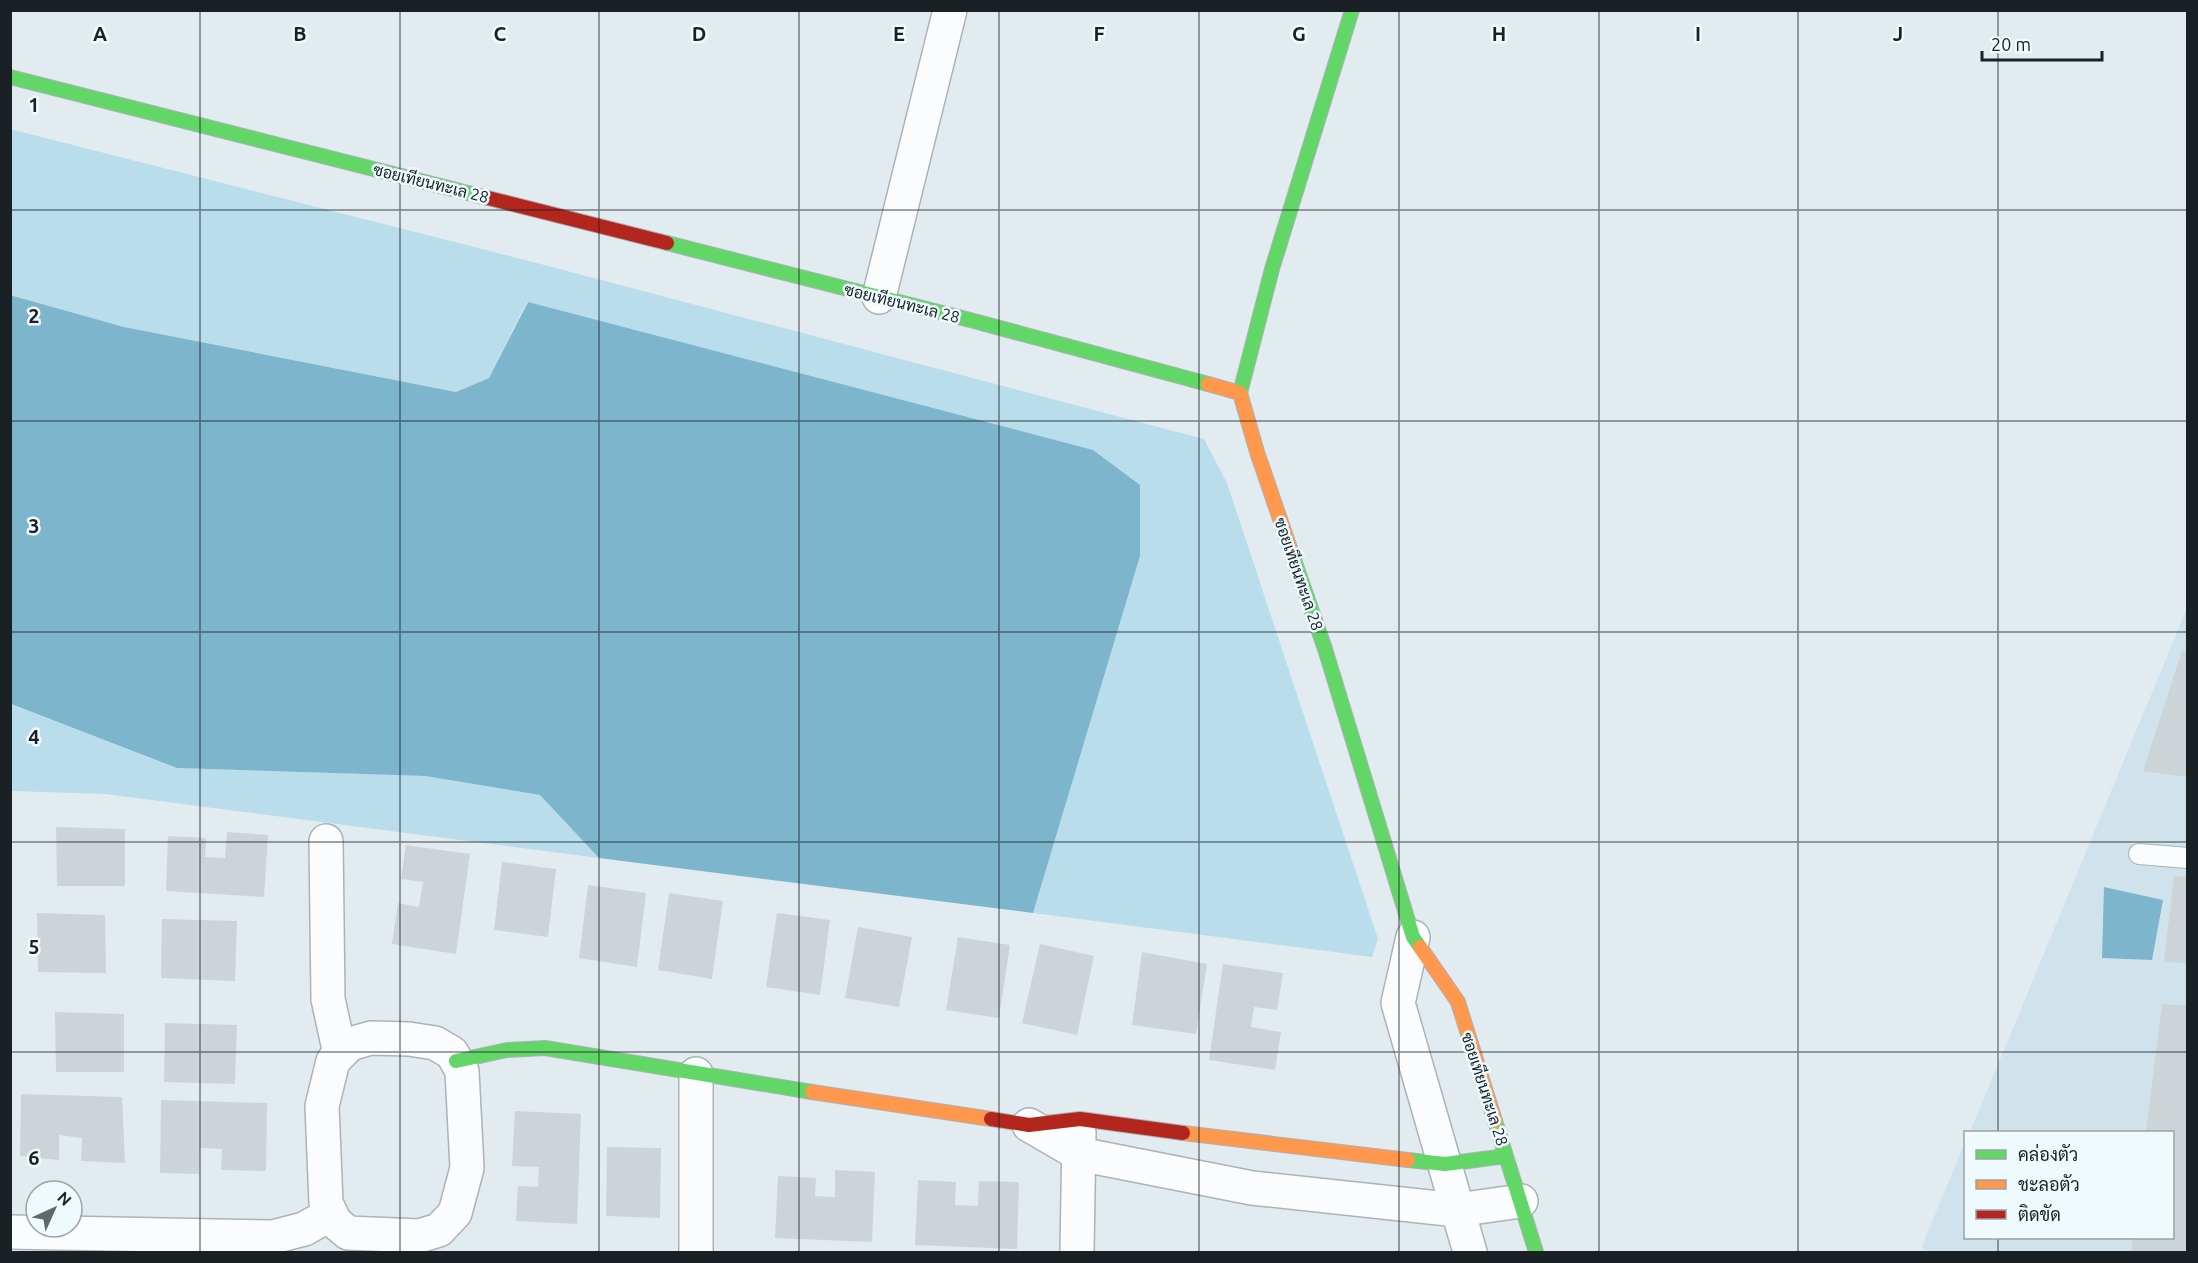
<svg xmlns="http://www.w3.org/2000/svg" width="2198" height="1263" viewBox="0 0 2198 1263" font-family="Ubuntu,Sarabun,sans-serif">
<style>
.built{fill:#d0e2eb}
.green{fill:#baddec}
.water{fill:#7cb5cc}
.building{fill:#ccd4d7}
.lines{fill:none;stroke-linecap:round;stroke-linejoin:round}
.lane-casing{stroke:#abb3b6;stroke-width:22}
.street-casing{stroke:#abb3b6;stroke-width:36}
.fast-casing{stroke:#abb3b6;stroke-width:16}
.slow-casing{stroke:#abb3b6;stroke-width:16}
.jam-casing{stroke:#abb3b6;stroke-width:16}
.lane{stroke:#fbfcfd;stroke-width:20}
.street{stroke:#fbfcfd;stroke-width:33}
.fast{stroke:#63d668;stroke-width:14}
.slow{stroke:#ff974d;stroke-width:14}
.jam{stroke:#b3261e;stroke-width:14}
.grid{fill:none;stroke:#1a2124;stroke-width:1.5;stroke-opacity:0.55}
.labels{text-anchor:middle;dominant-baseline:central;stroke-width:5;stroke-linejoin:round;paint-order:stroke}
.street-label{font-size:16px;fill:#1a2124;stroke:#effaff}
.grid-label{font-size:20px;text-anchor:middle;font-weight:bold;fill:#1a2124;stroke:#effaff;stroke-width:5;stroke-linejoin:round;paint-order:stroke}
</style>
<rect width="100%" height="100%" fill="#e2ecf0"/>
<path class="built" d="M2187,608V1252H1927L1922,1246L1965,1142L1966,1238H2172V1132H1970Z"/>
<path class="green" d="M10,129L537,263L1204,439L1227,483L1378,939L1372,957L1033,913L1140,556L527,302L489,378L456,392L124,327L11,295Z
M10,704L177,768L425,776L540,795L599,858L105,794L11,791Z"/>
<path class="water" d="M10,295L124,327L456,392L489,378L528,302L1093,450L1140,485V556L1033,913L599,858L540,795L425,776L177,768L11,704Z
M2104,887L2163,900L2152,960L2102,958Z"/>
<path class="building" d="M2182,651L2188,652V777L2143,771Z
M56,827L125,829V886H57Z
M227,832L268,835L264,897L166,891L168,836L206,838L205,857L225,858Z
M406,845L470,854L456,954L392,944L398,903L419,907L423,882L401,879Z
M502,862L556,869L548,937L494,930Z
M2174,876L2188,877V963L2164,962Z
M588,885L646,893L637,967L579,958Z
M669,893L723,901L712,979L658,970Z
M37,913L105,915L106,973L38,972Z
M777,913L830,920L820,995L766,987Z
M162,919L237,921L235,981L161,978Z
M858,927L912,937L899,1007L845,998Z
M958,937L1010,945L999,1018L946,1010Z
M1040,944L1094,956L1077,1035L1022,1023Z
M1142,952L1207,964L1196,1034L1132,1025Z
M1223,964L1283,973L1277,1010L1254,1007L1251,1027L1281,1032L1275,1070L1209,1060Z
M2162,1004L2188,1006V1252H2131L2133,1238H2172V1132H2146Z
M55,1012L124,1014V1072H56Z
M165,1023L237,1025L235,1084L164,1082Z
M21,1094L122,1097L125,1163L81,1161L82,1138L59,1135V1160L20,1156Z
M161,1100L267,1103L266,1171L221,1170L222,1149L200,1148L199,1174L160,1173Z
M515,1111L581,1114L577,1224L516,1221L518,1186L538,1187L539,1167L512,1166Z
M607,1147L661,1148L660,1218L606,1216Z
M835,1170L875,1172L872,1242L775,1238L778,1176L816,1178L815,1196L835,1197Z
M918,1180L956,1182L955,1205L978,1206L979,1181L1019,1182L1017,1249L915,1245Z"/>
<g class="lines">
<g class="lane-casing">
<path id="lane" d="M2139,854L2188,858"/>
</g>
<g class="street-casing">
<path id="street" d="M879,297L950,10
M326,841L328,999L340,1054
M1413,937L1398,1003L1470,1252
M371,1038L409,1039L435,1043L452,1053L462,1071L467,1168L455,1213L439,1230L419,1236L348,1233L335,1222L326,1203L322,1106L333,1061L350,1044Z
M696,1074V1252
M1029,1125L1079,1154L1252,1188L1457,1210L1521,1201
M10,1232L273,1237L304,1229L331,1214
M1077,1252L1079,1133"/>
</g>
<g class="fast-casing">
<path id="fast" d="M10,77L488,198
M667,243L974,321L1208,384
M1240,393L1272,269L1352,10
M1293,557L1325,649L1413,937L1420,947
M456,1061L507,1050L545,1048L812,1092
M1495,1121L1536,1252
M1408,1160L1445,1164L1506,1156"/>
</g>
<g class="slow-casing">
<path id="slow" d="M1208,384L1240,393L1257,452L1293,557
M1420,947L1458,1002L1495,1121
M812,1092L991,1119
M1183,1133L1408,1160"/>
</g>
<g class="jam-casing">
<path id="jam" d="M488,198L667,243
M991,1119L1029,1125L1080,1119L1183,1133"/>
</g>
<use href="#lane" class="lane"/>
<use href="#street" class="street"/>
<use href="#fast" class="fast"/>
<use href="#slow" class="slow"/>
<use href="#jam" class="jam"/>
</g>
<path class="grid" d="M200,10V1252M400,10V1252M599,10V1252M799,10V1252M999,10V1252M1199,10V1252M1399,10V1252M1599,10V1252M1798,10V1252M1998,10V1132M10,210H2188M10,421H2188M10,632H2188M10,842H2188M10,1052H2188M1998,1238V1252"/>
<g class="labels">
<g class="street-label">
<text transform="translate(431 183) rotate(14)">ซอยเทียนทะเล 28</text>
<text transform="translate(902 303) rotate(14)">ซอยเทียนทะเล 28</text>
<text transform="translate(1299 574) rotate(71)">ซอยเทียนทะเล 28</text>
<text transform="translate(1485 1089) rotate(72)">ซอยเทียนทะเล 28</text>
</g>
</g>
<g class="grid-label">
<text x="100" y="41">A</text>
<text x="300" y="41">B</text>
<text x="500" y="41">C</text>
<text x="699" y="41">D</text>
<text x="899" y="41">E</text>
<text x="1099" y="41">F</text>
<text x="1299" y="41">G</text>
<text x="1499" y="41">H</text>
<text x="1698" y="41">I</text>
<text x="1898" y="41">J</text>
<text x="34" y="112">1</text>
<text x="34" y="323">2</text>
<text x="34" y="533">3</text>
<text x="34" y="744">4</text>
<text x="34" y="954">5</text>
<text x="34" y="1165">6</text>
</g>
<rect width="2198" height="1263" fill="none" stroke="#1a2124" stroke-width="24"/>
<rect x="1964" y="1131" width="210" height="108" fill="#effaff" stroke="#9aa3a7" stroke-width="1.5"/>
<rect x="1976" y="1150" width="30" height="9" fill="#63d668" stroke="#9aa3a7" stroke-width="1.5"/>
<text x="2018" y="1161" font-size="18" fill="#1a2124">คล่องตัว</text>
<rect x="1976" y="1180" width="30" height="9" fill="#ff974d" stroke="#9aa3a7" stroke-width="1.5"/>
<text x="2018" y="1191" font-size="18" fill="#1a2124">ชะลอตัว</text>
<rect x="1976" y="1210" width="30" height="9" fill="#b3261e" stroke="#9aa3a7" stroke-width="1.5"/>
<text x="2018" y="1221" font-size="18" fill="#1a2124">ติดขัด</text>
<g transform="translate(54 1209) rotate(45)"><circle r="28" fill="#effaff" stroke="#9aa3a7" stroke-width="1.5"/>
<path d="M0-4.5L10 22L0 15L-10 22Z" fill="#60686b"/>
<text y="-9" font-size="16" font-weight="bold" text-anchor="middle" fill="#1a2124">N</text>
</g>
<path d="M1982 51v9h120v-9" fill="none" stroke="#1a2124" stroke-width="3"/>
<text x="1991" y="51" font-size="18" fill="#1a2124" stroke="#effaff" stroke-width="4.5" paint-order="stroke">20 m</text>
</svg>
